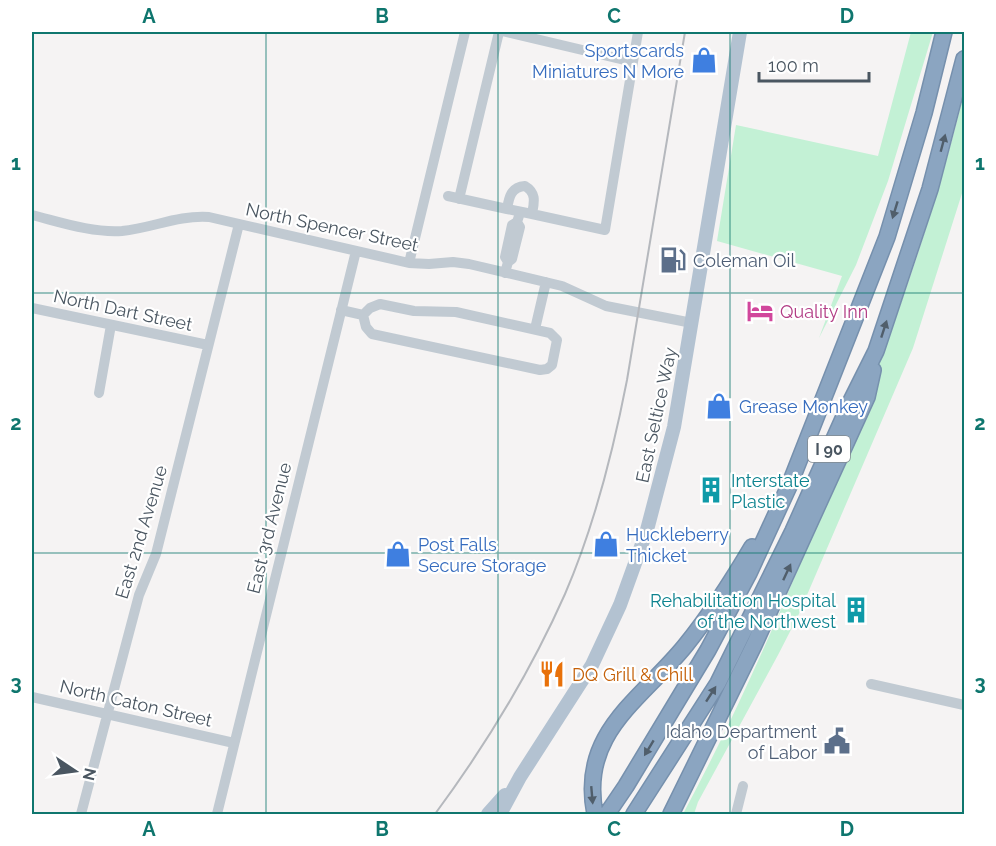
<svg xmlns="http://www.w3.org/2000/svg" width="996" height="846" viewBox="0 0 996 846" font-family="Raleway,sans-serif">
<style>
.green{fill:#c3f1d5}
.lines{fill:none;stroke-linecap:round;stroke-linejoin:round}
.highway-casing{stroke:#7690ad;stroke-width:18}
.minor{stroke:#c1cad2;stroke-width:10}
.major{stroke:#b3c2d1;stroke-width:14}
.highway{stroke:#8ba5c1;stroke-width:15}
.rail{stroke:#b5b8bd;stroke-width:2}
.oneway{fill:#505e6b}
.grid{fill:none;stroke:#0f766e;stroke-width:1.5;stroke-opacity:0.55}
.labels{text-anchor:middle;dominant-baseline:central;stroke-width:4.5;stroke-linejoin:round;paint-order:stroke}
.shield{fill:#fff;stroke:#808990;stroke-width:1.5}
.shield-label{font-size:16px;font-weight:bold;fill:#4a5661}
.shop-label{font-size:18px;fill:#366cbe;stroke:#fff;text-anchor:start}
.street-label{font-size:18px;fill:#4a5661;stroke:#fff}
.service-label{font-size:18px;fill:#4e5e75;stroke:#fff;text-anchor:start}
.hotel-label{font-size:18px;fill:#b23c85;stroke:#fff;text-anchor:start}
.culture-label{font-size:18px;fill:#0d838f;stroke:#fff;text-anchor:start}
.food-label{font-size:18px;fill:#c56008;stroke:#fff;text-anchor:start}
.neatline{fill:none;stroke:#0f766e;stroke-width:2}
.grid-label{font-size:20px;text-anchor:middle;font-weight:bold;fill:#0f766e}
</style>
<rect width="100%" height="100%" fill="#f5f3f3"/>
<path class="green" d="M911,32H933L888,181L856,265L819,338L842,276L717,241L736,125L878,156Z
M964,93V187L913,348L798,616L778,655L698,802L694,814H683C743,702 793,585 839,467C888,345 933,221 964,93Z"/>
<g class="lines">
<g class="highway-casing">
<path id="highway" d="M595,814C579,733 640,701 685,646C710,615 732,581 752,547
M607,814L626,786L708,650L749,573L789,486L887,237L924,113L944,32
M634,814L718,683L793,531L851,401L876,351L930,189L964,59
M671,814L754,645L867,397L873,370"/>
</g>
<path class="minor" d="M506,32L633,62
M525,186C537,193 534,203 532,214L507,209C509,197 511,187 525,186Z
M448,196L507,209
M459,199L499,32
M532,214L605,230L638,32
M32,215C60,222 92,233 122,231C153,228 177,215 209,217L409,263L429,264L453,262L469,264L562,286L606,306L692,323
M508,262L512,259L520,227L517,222L519,216
M409,263L465,32
M505,273L508,262L505,257L512,225L517,222
M32,308L208,345
M341,310L363,315L366,327L372,334L540,370L547,369L552,365L557,340L550,333L456,312L414,311L380,304L370,308L363,315
M535,329L546,282
M99,393L111,325
M871,684L964,705
M32,697L234,743
M81,814L139,595L156,554L239,224
M217,814L356,251
M736,814L743,786"/>
<path class="major" d="M488,814L505,795
M500,814L520,777L592,665L620,605L647,530L674,427L740,32"/>
<use href="#highway" class="highway"/>
<path class="rail" d="M435,814C486,745 530,673 565,594C594,527 613,452 627,380L685,32"/>
</g>
<defs><path id="oneway-solid" d="M-6-.8H1V-3.2L6.5 0L1 3.2V.8H-6Z" transform="scale(1.5)"/></defs>
<g class="oneway">
<use href="#oneway-solid" transform="translate(943 143) rotate(-75)"/>
<use href="#oneway-solid" transform="translate(895 210) rotate(107)"/>
<use href="#oneway-solid" transform="translate(884 329) rotate(-72)"/>
<use href="#oneway-solid" transform="translate(787 572) rotate(-65)"/>
<use href="#oneway-solid" transform="translate(711 694) rotate(-57)"/>
<use href="#oneway-solid" transform="translate(649 748) rotate(121)"/>
<use href="#oneway-solid" transform="translate(592 795) rotate(85)"/>
</g>
<path class="grid" d="M266,32V814M498,32V814M730,32V814M32,293H964M32,553H964"/>
<defs>
<g id="shop-bare" transform="scale(2.07)"><path d="M-5-2.5h2.3a2.7 3.5 0 0 1 5.4 0H5L5.5 6h-11ZM-1.5-2.5h3a1.5 2.3 0 0 0-3 0Z" fill="#3f7fe0" stroke="#fff" stroke-width="2.5" paint-order="stroke"/></g>
<g id="fuel-bare" transform="scale(2.07)"><path d="M-5.5-6h7V0h2V4h1.3V-2.5L3-4.5l.8-.8L6-3V5H2.5V1h-1V6h-7ZM-4.2-4.7v3.2H.2V-4.7Z" fill="#5c6f8a" stroke="#fff" stroke-width="2.5" paint-order="stroke"/></g>
<g id="hotel-bare" transform="scale(2.07)"><path d="M-6-4.5h1.5V1H6V5H4.5V3h-9V5H-6ZM-4 0a1.8 1.8 0 1 1 3.6 0ZM.5 0V-2.5h3Q6-2.5 6 0Z" fill="#d1479c" stroke="#fff" stroke-width="2.5" paint-order="stroke"/></g>
<g id="building-bare" transform="scale(2.07)"><path d="M-4-6H4V6H1V3H-1V6H-4ZM-2.5-4.3h1.7v1.8h-1.7ZM.8-4.3h1.7v1.8H.8ZM-2.5-1h1.7V.8h-1.7ZM.8-1h1.7V.8H.8Z" fill="#0f9aa8" stroke="#fff" stroke-width="2.5" paint-order="stroke"/></g>
<g id="restaurant-bare" transform="scale(2.07)"><path d="M-5-6h1v4h1v-4h1v4h1v-4h1v5L-1.5 .5V6h-2V.5L-5-1ZM5-6V6H3V1.5H1.5Q1.5-4 5-6Z" fill="#e8710a" stroke="#fff" stroke-width="2.5" paint-order="stroke"/></g>
<g id="civic-bare" transform="scale(2.07)"><path d="M-.6-6.5H3V-4.5H.6V-3L4-1V1h2V6H-6V1h2V-1L-.6-3ZM-1.2 2.5V6h2.4V2.5Z" fill="#5c6f8a" stroke="#fff" stroke-width="2.5" paint-order="stroke"/></g>
</defs>
<g fill-rule="evenodd">
<use href="#shop-bare" x="704" y="60"/>
<use href="#fuel-bare" x="673" y="260"/>
<use href="#hotel-bare" x="760" y="311"/>
<use href="#shop-bare" x="719" y="406"/>
<use href="#building-bare" x="711" y="490"/>
<use href="#shop-bare" x="606" y="544"/>
<use href="#shop-bare" x="398" y="554"/>
<use href="#building-bare" x="856" y="610"/>
<use href="#restaurant-bare" x="552" y="674"/>
<use href="#civic-bare" x="837" y="741"/>
</g>
<g class="labels">
<rect class="shield" x="808" y="436" width="42" height="26" rx="4.5"/>
<g class="shield-label">
<text x="829" y="449">I 90</text>
</g>
<g class="shop-label">
<text x="684" y="50" text-anchor="end">Sportscards<tspan x="684" dy="21">Miniatures N More</tspan></text>
<text x="739" y="406">Grease Monkey</text>
<text x="626" y="534">Huckleberry<tspan x="626" dy="21">Thicket</tspan></text>
<text x="418" y="544">Post Falls<tspan x="418" dy="21">Secure Storage</tspan></text>
</g>
<g class="street-label">
<text transform="translate(332 227) rotate(12)">North Spencer Street</text>
<text transform="translate(123 310) rotate(12)">North Dart Street</text>
<text transform="translate(656 415) rotate(-78)">East Seltice Way</text>
<text transform="translate(269 528) rotate(-76)">East 3rd Avenue</text>
<text transform="translate(141 532) rotate(-73)">East 2nd Avenue</text>
<text transform="translate(136 703) rotate(13)">North Caton Street</text>
</g>
<g class="service-label">
<text x="693" y="260">Coleman Oil</text>
<text x="817" y="731" text-anchor="end">Idaho Department<tspan x="817" dy="21">of Labor</tspan></text>
</g>
<g class="hotel-label">
<text x="780" y="311">Quality Inn</text>
</g>
<g class="culture-label">
<text x="731" y="480">Interstate<tspan x="731" dy="21">Plastic</tspan></text>
<text x="836" y="600" text-anchor="end">Rehabilitation Hospital<tspan x="836" dy="21">of the Northwest</tspan></text>
</g>
<g class="food-label">
<text x="572" y="674">DQ Grill &amp; Chill</text>
</g>
</g>
<rect width="996" height="846" fill="none" stroke="#ffffff" stroke-width="66"/>
<g transform="translate(75 771) rotate(103)" stroke="#ffffff" stroke-width="4.5" paint-order="stroke">
<path d="M0-4.5L10 22L0 15L-10 22Z" fill="#4a5661"/>
<text y="-9" font-size="16" font-weight="bold" text-anchor="middle" fill="#4a5661">N</text>
</g>
<path d="M759 72v9h110v-9" fill="none" stroke="#4a5661" stroke-width="3"/>
<text x="768" y="72" font-size="18" fill="#4a5661" stroke="#ffffff" stroke-width="4.5" paint-order="stroke">100 m</text>
<rect x="33" y="33" width="930" height="780" class="neatline"/>
<g class="grid-label">
<text x="149" y="23">A</text>
<text x="382" y="23">B</text>
<text x="614" y="23">C</text>
<text x="847" y="23">D</text>
<text x="16" y="170">1</text>
<text x="980" y="170">1</text>
<text x="16" y="430">2</text>
<text x="980" y="430">2</text>
<text x="16" y="690">3</text>
<text x="980" y="690">3</text>
<text x="149" y="836">A</text>
<text x="382" y="836">B</text>
<text x="614" y="836">C</text>
<text x="847" y="836">D</text>
</g>
</svg>
